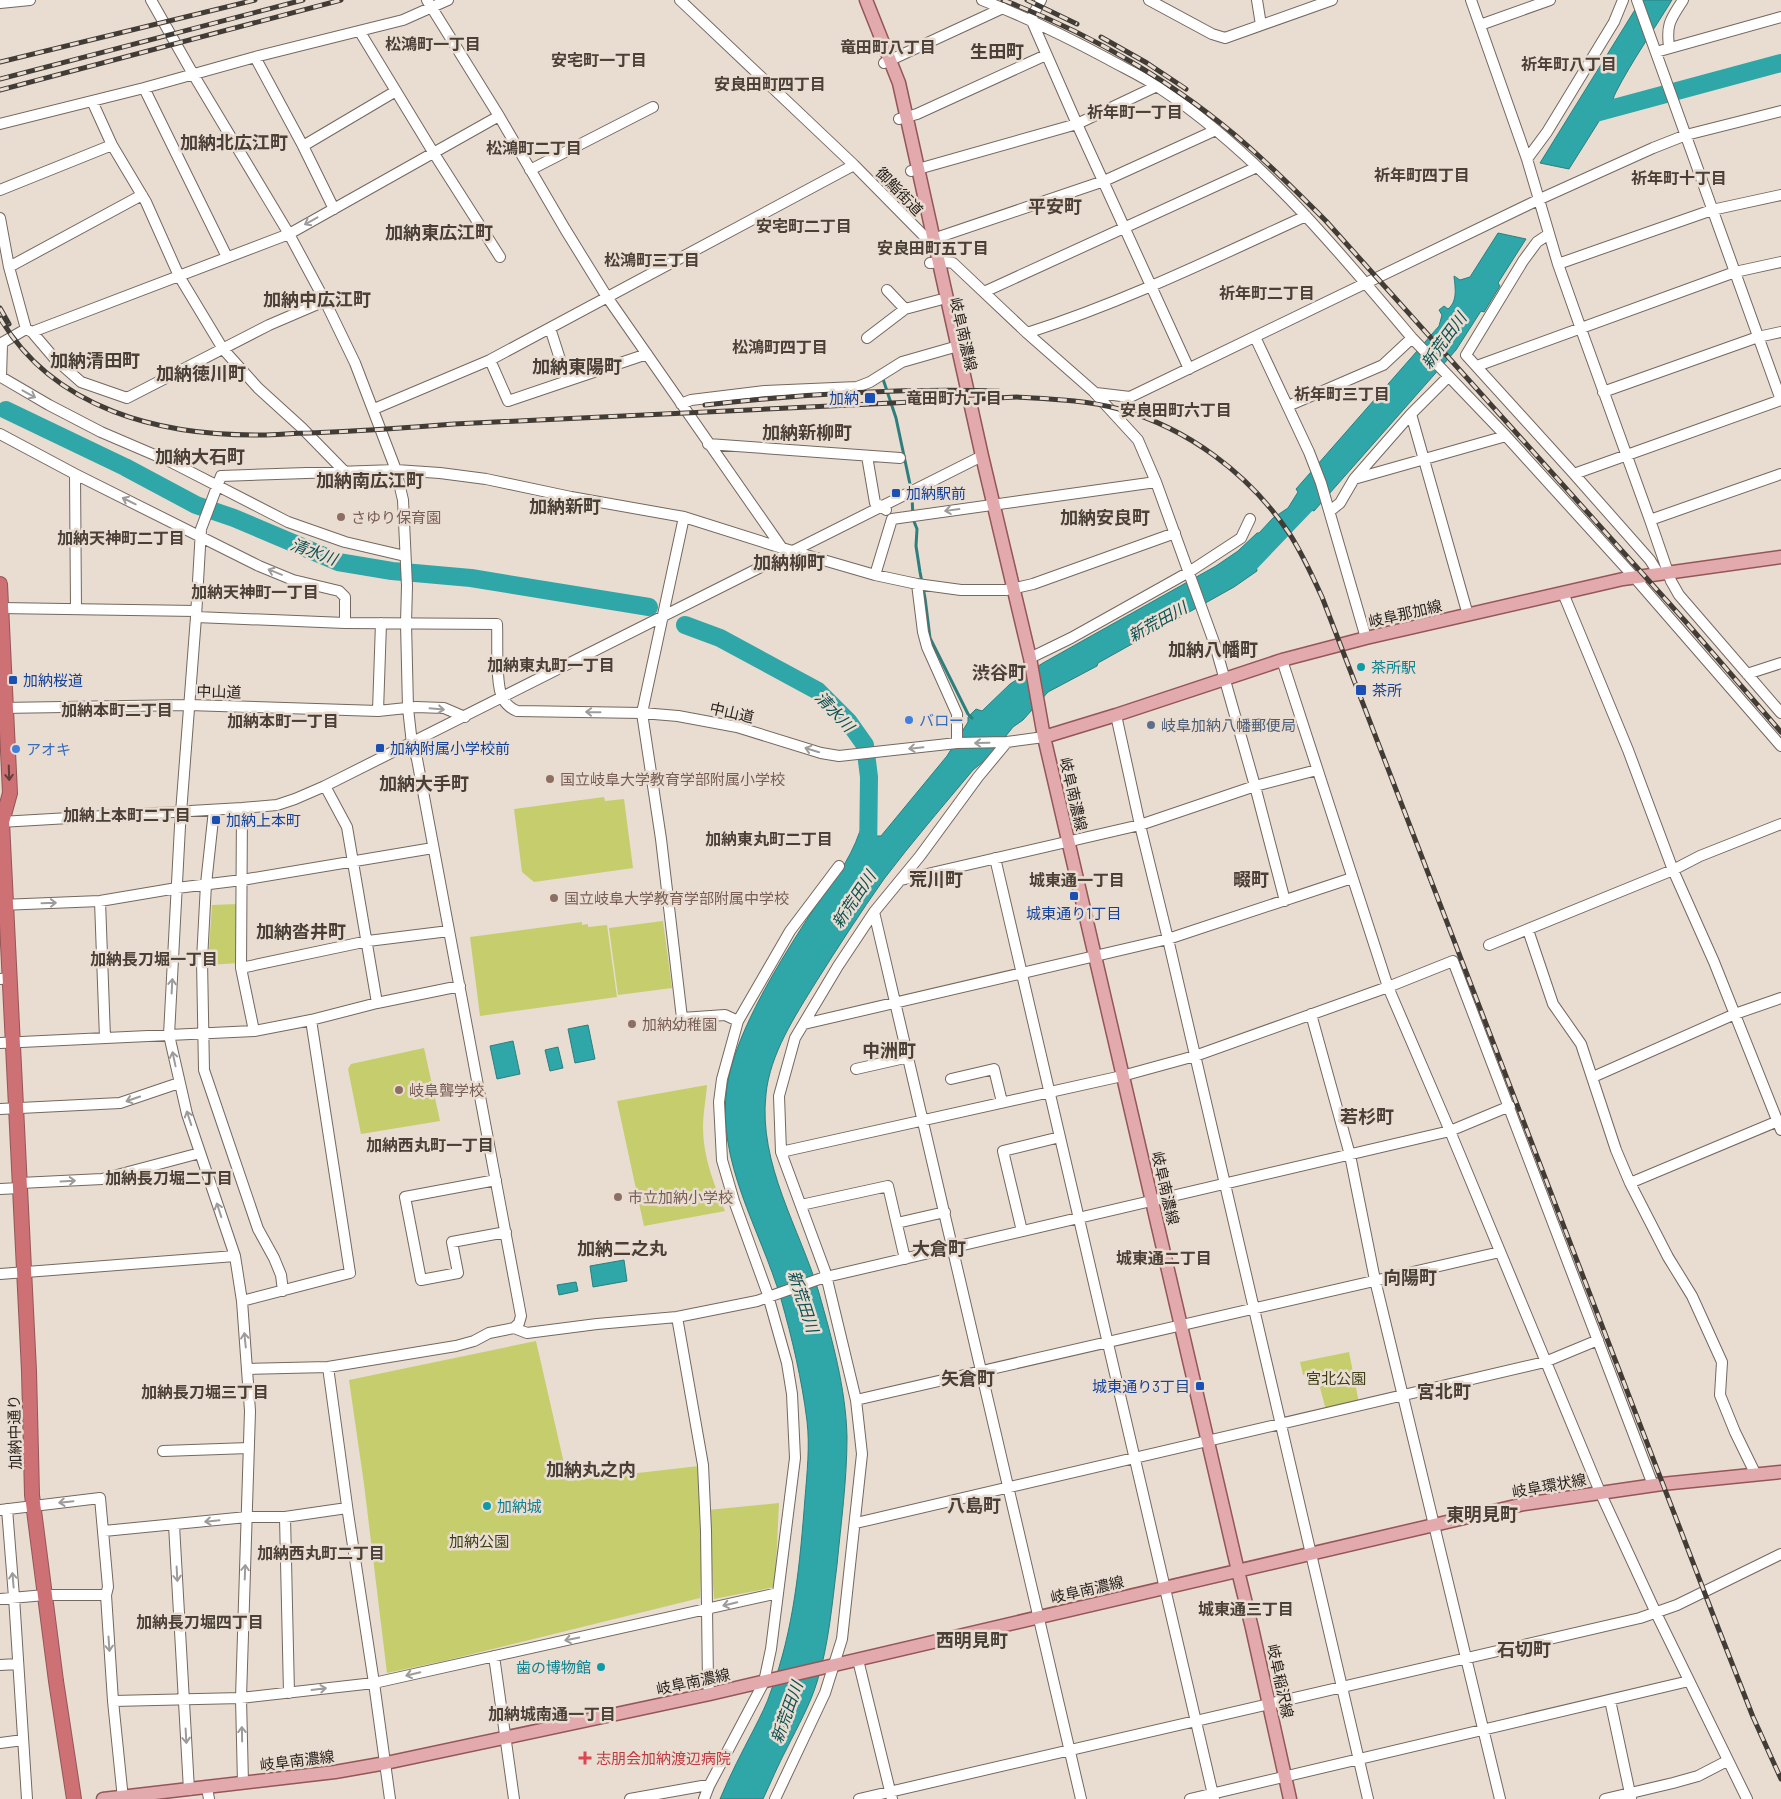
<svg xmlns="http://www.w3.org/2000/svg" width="1781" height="1799" viewBox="0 0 1781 1799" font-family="Barlow,'Noto Sans JP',sans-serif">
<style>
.green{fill:#c6cd6d}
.water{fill:#2fa6a7;stroke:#2d7f7e}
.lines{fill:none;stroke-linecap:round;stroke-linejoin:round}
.stream{stroke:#2d7f7e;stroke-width:3}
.river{stroke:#2fa6a7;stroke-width:18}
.minor-casing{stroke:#74685f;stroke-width:12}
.major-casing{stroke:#945657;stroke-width:15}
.highway-casing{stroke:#945657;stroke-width:16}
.minor{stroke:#fff;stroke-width:10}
.major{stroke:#e2aaac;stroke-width:12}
.highway{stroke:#ce7175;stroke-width:14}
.rail-casing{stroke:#423c37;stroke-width:5}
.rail{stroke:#e9dcd1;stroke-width:3;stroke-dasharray:9;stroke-linecap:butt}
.oneway{stroke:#9e9c9a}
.oneway2{stroke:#623e3d}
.transit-dot{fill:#1a4fb4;stroke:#e9dcd1;stroke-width:2}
.education-dot{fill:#8d6e63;stroke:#e9dcd1;stroke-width:2}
.culture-dot{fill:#0f9aa8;stroke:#e9dcd1;stroke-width:2}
.shop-dot{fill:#3f7fe0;stroke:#e9dcd1;stroke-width:2}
.service-dot{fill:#5c6f8a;stroke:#e9dcd1;stroke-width:2}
.health-dot{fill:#e0444e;stroke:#e9dcd1;stroke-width:2}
.labels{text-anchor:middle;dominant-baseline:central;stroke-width:5;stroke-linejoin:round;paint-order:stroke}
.street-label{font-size:15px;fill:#28231f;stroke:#e9dcd1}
.transit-label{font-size:15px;fill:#164399;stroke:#e9dcd1;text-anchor:start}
.education-label{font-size:15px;fill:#785e54;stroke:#e9dcd1;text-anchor:start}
.culture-label{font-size:15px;fill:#0d838f;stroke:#e9dcd1;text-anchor:start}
.shop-label{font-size:15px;fill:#366cbe;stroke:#e9dcd1;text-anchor:start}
.service-label{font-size:15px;fill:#4e5e75;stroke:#e9dcd1;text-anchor:start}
.park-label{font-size:15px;fill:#3d4015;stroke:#e9dcd1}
.health-label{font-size:15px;fill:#be3a42;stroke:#e9dcd1;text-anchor:start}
.neighbourhood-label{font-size:16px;font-weight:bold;fill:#4b4037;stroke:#e9dcd1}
.water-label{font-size:16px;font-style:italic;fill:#0b4f50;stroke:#e9dcd1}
.quarter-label{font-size:18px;font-weight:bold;fill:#4b4037;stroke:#e9dcd1}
</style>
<rect width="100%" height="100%" fill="#e9dcd1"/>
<path class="green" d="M604,797L605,801L624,799L633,868L534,882L522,872L514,809Z
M238,904L239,963L208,965L212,905Z
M663,921L672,988L618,995L609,928Z
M582,922V925L588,924V927L607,925L617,997L480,1016L470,937Z
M424,1048L440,1121L361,1134L348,1069L351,1064Z
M707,1085C706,1099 703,1113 703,1128C703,1156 714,1185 725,1211L644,1226L617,1101Z
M536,1341L568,1481L699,1466L703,1534L700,1598L444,1661L387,1673L364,1484L349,1380Z
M1349,1352L1359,1403L1326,1410L1316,1373L1303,1375L1300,1362Z
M779,1503L775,1587L714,1599L708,1510Z"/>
<path class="water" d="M1641,0H1672C1653,31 1632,61 1616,92C1611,102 1611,112 1601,118L1569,169L1540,163Z
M1498,233L1526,239L1498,283L1500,286L1484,312L1481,311L1456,350L1314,511C1302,506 1281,517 1274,527C1270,534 1268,543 1265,550L1267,552L1256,564L1257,571L1234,587L1098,663L1097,666L1048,692L1023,720L1013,727L989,757L973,770C943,806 912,842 884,879C860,913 838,947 816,982C795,1016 770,1054 766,1094C758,1164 800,1229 819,1293C832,1339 846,1389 847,1437C847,1480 841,1523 837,1565C832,1604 829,1644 817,1682C810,1705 798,1726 787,1748C778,1765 771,1782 763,1799H720C730,1775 742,1752 754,1729C760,1717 767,1704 771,1691C794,1630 800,1563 805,1498C807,1473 810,1446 807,1421C802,1380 792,1338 781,1299C760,1228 716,1163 727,1086C736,1030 782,958 813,910C832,882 849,863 860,831L873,833L876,836H881L947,756L968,722V717L976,709L982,711L1010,684L1043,663L1216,566L1238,551L1257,533H1259L1273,518L1288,508L1298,492L1296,489L1439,326L1442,315L1439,310L1444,306L1448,309C1458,301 1455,287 1454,276L1460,280L1470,277Z
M588,1025L595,1059L575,1063L568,1029Z
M513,1041L520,1074L497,1079L490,1046Z
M558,1047L563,1068L550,1071L545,1050Z
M624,1260L627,1281L593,1287L590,1266Z
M576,1282L578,1291L559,1295L557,1285Z"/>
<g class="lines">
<path class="stream" d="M882,376L896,418L911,489
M912,495L913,519L917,529L916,546L920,572L925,598L930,638L968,714L972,718"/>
<path class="river" d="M1588,115L1781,63
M6,410L125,467L196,505L234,518L338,562L392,571L471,578L649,607
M1250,563L1315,495
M685,625L720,638L818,691L848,721L865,745L869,777L868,857"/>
<g class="minor-casing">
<path id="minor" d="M151,0L193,74L289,234L325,301L355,363L396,470L403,500L407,586L406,623L408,708L412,744L417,759L521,1316L519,1323L514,1328L489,1333L474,1341L456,1346L328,1367L248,1369
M427,0L499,116L565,229L607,297L782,548
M680,0L854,165L926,238L933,239L1104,181L1216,130
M982,0C1026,17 1067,37 1108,59C1124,68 1142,76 1158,87C1256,151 1337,249 1412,338L1383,365L1288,406
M1149,0L1212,34L1225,38L1332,0
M1257,0L1261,25
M1471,0L1527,159L1558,264L1581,329L1650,520L1671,581L1679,595L1781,713
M1637,0L1781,400
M0,3L30,0
M1031,19L1077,124L1189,369
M1031,19L1041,0
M1480,25L1550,0
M360,32L433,152L500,257
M1669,47C1666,23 1671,19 1683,0
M1656,52L1781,17
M255,57L303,146L334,209
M884,63L1003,8
M144,88L227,257
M92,101L112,145L146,202L179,276L223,349L258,388L302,428L346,473
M899,119L917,114L1046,55
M0,124L144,88L255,57L403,20L448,0
M303,146L396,91
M1527,159L1547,132L1614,22L1623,0
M530,170L653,107
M911,171L1077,124L1157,86
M0,190L112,145
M0,218L9,267L26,329L32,332L55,359L81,382L127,398L269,325L325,301
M1549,234L1537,242L1523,261L1466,355L1574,474L1781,400
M930,263L946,262L953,263L1027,333L1093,391L1138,440L1156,482L1215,645L1255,786L1285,901
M1558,264L1712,210L1781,195
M9,267L142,195
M887,290L905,309L939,300
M984,292L1257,167
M550,328L567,381
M32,332L289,234L499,116
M1027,333C1124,302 1214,258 1306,216
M1255,337L1309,452L1321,483L1366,638
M867,338L905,309
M1412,338L1506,436L1634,577L1781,746
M0,344L26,329
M2,344L1,377L49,405L101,432L171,462L288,522L345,542L405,556
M490,360L508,401L647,354
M1477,366L1735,272L1781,262
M1603,392L1758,337L1781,332
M1096,393L1130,397L1540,199L1653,148L1686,135L1781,111
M681,404L691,400L765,391L857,387L870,382L902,362L958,346
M374,409L490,360L854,165
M1411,414L1468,615
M0,434L75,474L259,566L293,580L339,591L345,597V623
M708,444L900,458
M867,456L875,503L883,507L886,510
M75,474L76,609
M1574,474L1650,560L1658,573
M1354,479L1411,414L1448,377
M1330,511L1340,503L1354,479L1506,436
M684,517L642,713L661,839L682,1018L725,1015L738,1021L722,1079L719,1102L722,1160L734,1201L767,1292L787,1363L792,1394L795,1458L771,1649L764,1682L709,1786L704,1799
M892,519L1156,482
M1650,520L1781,474
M875,575L892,519
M917,584L923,632L927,647L957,714V743
M1563,593L1628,750L1673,870L1714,962L1781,1130
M0,608L196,611
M196,617L345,623L497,624C498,640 495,686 503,699C506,704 512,709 517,711L642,713L678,716L737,727L821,753L839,756L957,743L1007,742L1044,737
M1030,658L1071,638L1189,572L1241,538L1250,519
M1282,660L1388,987L1450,1131L1600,1492L1656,1613L1747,1799
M1747,674L1781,663
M1,708L189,705L378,711L416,707L444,708L465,717
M378,711L381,623
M1116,715L1140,825L1168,939L1368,1799
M325,786L347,827L377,1003
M242,808L241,968L254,1031
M214,810L206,884L202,960L204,1070L258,1229L274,1258L281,1275L283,1291
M0,822L242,808L277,805L295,799L325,786L982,456
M995,858L1214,1799
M901,880L1140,825L1255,786L1317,770
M100,901L105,1038
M1,905L100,901L177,888L242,880L433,848
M874,912L1081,1799
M1528,930L1553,1004L1581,1044L1616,1150L1630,1183L1668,1257L1692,1296L1722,1362L1720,1395L1735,1432L1756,1475
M1489,945L1673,870L1700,856L1781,824
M241,968L368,941L449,931
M0,979L10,978
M1311,1014L1350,1155L1375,1280L1500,1799
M738,1021L790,931L839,866
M804,1024L1168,939L1352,878
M0,1043L254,1031L311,1020L377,1003L460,986
M856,1069L909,1057
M1593,1077L1735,1014L1781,998
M951,1079L994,1069L1002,1102
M0,1109L120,1103L179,1083
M781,1152L1122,1076L1195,1056L1388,987L1453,961L1653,1485
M496,1180L405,1197L421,1280L458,1273L452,1242L506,1232
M20,1183L102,1179L200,1153
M1630,1183L1778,1121
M0,1189L20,1188
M801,1205L888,1186L905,1259
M897,1223L945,1212
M1022,1231L1003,1151L1060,1137
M0,1274L235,1256
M242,1301L350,1273L311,1020
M677,1317L703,1465L706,1531L708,1684L710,1694
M514,1328L527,1333L597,1324L677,1317L757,1301L822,1278L1450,1131L1510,1106
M328,1367L348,1513L374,1683L390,1799
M856,1400L1500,1252
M163,1451L249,1448
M7,1509L14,1597L27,1799
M0,1510L100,1498L108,1587L106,1595L113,1701L123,1799
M285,1517L289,1693
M856,1523L1545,1362L1598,1340
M174,1525L189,1790
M104,1531L247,1517H285L347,1508
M0,1599L45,1595H106
M494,1656L514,1799
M858,1660L892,1799
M0,1665L18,1664
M1610,1700L1631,1798
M113,1701L241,1698L374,1683L778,1593
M0,1743L23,1740
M243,1783L241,1698L250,1411L242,1301L235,1256L187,1114L169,1035L180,826L196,617L201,529L221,476L396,470L440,473L486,479L571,497L684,517L782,548L875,575L917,584L961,590H1006L1033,584L1175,533
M207,1788L209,1799
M630,1799L702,1786H709
M775,1799L825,1693L842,1639L862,1454L856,1400L825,1271L781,1152L779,1096L795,1038L838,966L874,912L920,856L978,777L1007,742
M859,1799L1640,1618L1677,1605L1781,1554
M1190,1799L1689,1681
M1605,1799L1673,1783L1698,1776L1727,1761"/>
</g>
<g class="major-casing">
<path id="major" d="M866,0L899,83L982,456L1030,658L1044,737L1238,1571L1252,1628L1290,1799
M1044,737L1116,715L1282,660L1366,638L1623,579L1781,557
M103,1799L335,1772L386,1763L710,1694L1524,1504L1662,1484L1781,1472"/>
</g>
<g class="highway-casing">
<path id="highway" d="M0,584L10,793L2,822
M0,813L2,822L29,1371L32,1495L56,1681L74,1799"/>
</g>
<use href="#minor" class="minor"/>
<use href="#major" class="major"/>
<use href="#highway" class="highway"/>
<g class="rail-casing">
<path id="rail" d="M1003,0C1092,34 1178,84 1249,147C1276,171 1301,196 1326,221L1685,621L1781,732
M1027,0L1077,24
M1101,37L1147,63L1186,89
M0,62L255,0
M0,79L303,0
M0,90L341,0
M0,308L9,324
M0,318C54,410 161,436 261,435C277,435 294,433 310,433C359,431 406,428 454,424L1017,397C1051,399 1086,400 1119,409C1188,428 1249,474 1289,533C1302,553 1312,575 1322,597L1717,1625L1753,1717L1781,1779
M705,405C802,394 901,388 999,391"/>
</g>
<use href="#rail" class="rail"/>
</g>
<defs><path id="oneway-shaft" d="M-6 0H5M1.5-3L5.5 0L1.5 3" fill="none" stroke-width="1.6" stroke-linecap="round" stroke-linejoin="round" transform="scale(1.25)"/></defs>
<g class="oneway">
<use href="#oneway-shaft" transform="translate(311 221) rotate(151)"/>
<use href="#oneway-shaft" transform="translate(29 394) rotate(29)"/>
<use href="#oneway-shaft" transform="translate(129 501) rotate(-154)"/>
<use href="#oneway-shaft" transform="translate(952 510) rotate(172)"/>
<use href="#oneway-shaft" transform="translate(275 572) rotate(-158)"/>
<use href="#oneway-shaft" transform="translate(437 709) rotate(5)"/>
<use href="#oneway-shaft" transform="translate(593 712) rotate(-179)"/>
<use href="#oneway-shaft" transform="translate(982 743) rotate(179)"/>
<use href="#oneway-shaft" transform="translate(916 748) rotate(174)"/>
<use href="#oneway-shaft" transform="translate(812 750) rotate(-163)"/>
<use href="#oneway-shaft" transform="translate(49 903) rotate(-2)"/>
<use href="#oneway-shaft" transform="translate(172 986) rotate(-87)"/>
<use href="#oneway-shaft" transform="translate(174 1059) rotate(-102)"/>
<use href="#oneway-shaft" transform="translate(133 1099) rotate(161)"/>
<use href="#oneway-shaft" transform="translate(189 1118) rotate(-108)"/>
<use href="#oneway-shaft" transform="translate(68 1181) rotate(-3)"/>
<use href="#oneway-shaft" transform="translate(219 1210) rotate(-108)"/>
<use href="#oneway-shaft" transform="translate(245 1340) rotate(-96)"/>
<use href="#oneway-shaft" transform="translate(66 1502) rotate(174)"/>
<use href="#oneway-shaft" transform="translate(212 1521) rotate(174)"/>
<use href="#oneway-shaft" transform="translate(245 1572) rotate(-88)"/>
<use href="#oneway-shaft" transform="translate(177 1574) rotate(87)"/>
<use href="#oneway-shaft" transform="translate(13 1580) rotate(-95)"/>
<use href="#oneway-shaft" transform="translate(730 1604) rotate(167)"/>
<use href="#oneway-shaft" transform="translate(572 1639) rotate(168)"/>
<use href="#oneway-shaft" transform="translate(109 1644) rotate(86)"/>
<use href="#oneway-shaft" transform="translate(413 1674) rotate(167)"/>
<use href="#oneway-shaft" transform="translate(319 1689) rotate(-7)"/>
<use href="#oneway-shaft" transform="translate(242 1734) rotate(-91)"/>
<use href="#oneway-shaft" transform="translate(186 1736) rotate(87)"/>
</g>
<use class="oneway2" href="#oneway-shaft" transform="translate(9 773) rotate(88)"/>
<g class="transit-dot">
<rect x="864" y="392" width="12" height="12" rx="2.5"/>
<rect x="891" y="488" width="10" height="10" rx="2.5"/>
<rect x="8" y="675" width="10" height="10" rx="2.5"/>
<rect x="1355" y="684" width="12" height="12" rx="2.5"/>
<rect x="375" y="743" width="10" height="10" rx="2.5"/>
<rect x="211" y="815" width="10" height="10" rx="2.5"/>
<rect x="1069" y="891" width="10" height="10" rx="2.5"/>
<rect x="1195" y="1381" width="10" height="10" rx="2.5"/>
</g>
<g class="education-dot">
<circle cx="341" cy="517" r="5"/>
<circle cx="550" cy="779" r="5"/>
<circle cx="554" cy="898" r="5"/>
<circle cx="632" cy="1024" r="5"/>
<circle cx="399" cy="1090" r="5"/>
<circle cx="618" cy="1197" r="5"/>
</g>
<g class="culture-dot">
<circle cx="1361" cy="667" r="5"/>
<circle cx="487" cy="1506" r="5"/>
<circle cx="601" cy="1667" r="5"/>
</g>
<g class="shop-dot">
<circle cx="909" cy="720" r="5"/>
<circle cx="16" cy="749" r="5"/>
</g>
<circle class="service-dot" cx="1151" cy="725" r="5"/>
<path class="health-dot" d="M582.5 1750.5h5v5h5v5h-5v5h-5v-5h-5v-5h5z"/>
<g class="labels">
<g class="street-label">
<text transform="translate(900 191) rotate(46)">御鮨街道</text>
<text transform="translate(964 334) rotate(77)">岐阜南濃線</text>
<text transform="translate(1405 613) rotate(-13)">岐阜那加線</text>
<text transform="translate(219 691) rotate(2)">中山道</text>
<text transform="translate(732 712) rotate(13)">中山道</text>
<text transform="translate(1074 794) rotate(77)">岐阜南濃線</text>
<text transform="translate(1166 1188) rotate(77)">岐阜南濃線</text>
<text transform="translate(14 1432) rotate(-91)">加納中通り</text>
<text transform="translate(1549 1485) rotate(-10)">岐阜環状線</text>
<text transform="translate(1087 1589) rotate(-13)">岐阜南濃線</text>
<text transform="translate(693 1681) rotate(-12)">岐阜南濃線</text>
<text transform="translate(1281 1681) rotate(78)">岐阜稲沢線</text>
<text transform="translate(297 1760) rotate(-7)">岐阜南濃線</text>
</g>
<g class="transit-label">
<text x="859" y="398" text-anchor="end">加納</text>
<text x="906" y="493">加納駅前</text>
<text x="23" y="680">加納桜道</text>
<text x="1372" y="690">茶所</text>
<text x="390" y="748">加納附属小学校前</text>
<text x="226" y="820">加納上本町</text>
<text x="1074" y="913" text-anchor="middle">城東通り1丁目</text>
<text x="1190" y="1386" text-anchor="end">城東通り3丁目</text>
</g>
<g class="education-label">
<text x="351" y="517">さゆり保育園</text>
<text x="560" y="779">国立岐阜大学教育学部附属小学校</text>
<text x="564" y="898">国立岐阜大学教育学部附属中学校</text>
<text x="642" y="1024">加納幼稚園</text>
<text x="409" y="1090">岐阜聾学校</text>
<text x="628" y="1197">市立加納小学校</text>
</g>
<g class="culture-label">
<text x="1371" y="667">茶所駅</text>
<text x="497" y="1506">加納城</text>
<text x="591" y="1667" text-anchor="end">歯の博物館</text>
</g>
<g class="shop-label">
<text x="919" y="720">バロー</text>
<text x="26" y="749">アオキ</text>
</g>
<g class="service-label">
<text x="1161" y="725">岐阜加納八幡郵便局</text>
</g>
<g class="park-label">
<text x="1336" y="1378">宮北公園</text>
<text x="479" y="1541">加納公園</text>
</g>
<g class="health-label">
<text x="596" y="1758">志朋会加納渡辺病院</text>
</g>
<g class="neighbourhood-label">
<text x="433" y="43">松鴻町一丁目</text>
<text x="888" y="46">竜田町八丁目</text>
<text x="599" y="59">安宅町一丁目</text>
<text x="1569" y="63">祈年町八丁目</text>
<text x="770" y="83">安良田町四丁目</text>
<text x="1135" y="111">祈年町一丁目</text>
<text x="534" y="147">松鴻町二丁目</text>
<text x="1422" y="174">祈年町四丁目</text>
<text x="1679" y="177">祈年町十丁目</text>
<text x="804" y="225">安宅町二丁目</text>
<text x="933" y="247">安良田町五丁目</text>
<text x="652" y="259">松鴻町三丁目</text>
<text x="1267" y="292">祈年町二丁目</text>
<text x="780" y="346">松鴻町四丁目</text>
<text x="1342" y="393">祈年町三丁目</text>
<text x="954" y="397">竜田町九丁目</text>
<text x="1176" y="409">安良田町六丁目</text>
<text x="121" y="537">加納天神町二丁目</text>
<text x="255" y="591">加納天神町一丁目</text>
<text x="551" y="664">加納東丸町一丁目</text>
<text x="117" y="709">加納本町二丁目</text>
<text x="283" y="720">加納本町一丁目</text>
<text x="127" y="814">加納上本町二丁目</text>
<text x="769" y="838">加納東丸町二丁目</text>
<text x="1077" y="879">城東通一丁目</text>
<text x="154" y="958">加納長刀堀一丁目</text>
<text x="430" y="1144">加納西丸町一丁目</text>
<text x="169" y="1177">加納長刀堀二丁目</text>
<text x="1164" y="1257">城東通二丁目</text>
<text x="205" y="1391">加納長刀堀三丁目</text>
<text x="321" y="1552">加納西丸町二丁目</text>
<text x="1246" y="1608">城東通三丁目</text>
<text x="200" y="1621">加納長刀堀四丁目</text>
<text x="552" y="1713">加納城南通一丁目</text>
</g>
<g class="water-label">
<text transform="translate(1443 340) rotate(-54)">新荒田川</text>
<text transform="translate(314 551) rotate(20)">清水川</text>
<text transform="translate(1157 621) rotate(-29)">新荒田川</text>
<text transform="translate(835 711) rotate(47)">清水川</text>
<text transform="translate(853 899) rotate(-56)">新荒田川</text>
<text transform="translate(804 1301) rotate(72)">新荒田川</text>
<text transform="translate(786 1712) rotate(-70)">新荒田川</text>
</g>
<g class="quarter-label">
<text x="997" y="51">生田町</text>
<text x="234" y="142">加納北広江町</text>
<text x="1055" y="206">平安町</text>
<text x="439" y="232">加納東広江町</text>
<text x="317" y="299">加納中広江町</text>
<text x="95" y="360">加納清田町</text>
<text x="577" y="366">加納東陽町</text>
<text x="201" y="373">加納徳川町</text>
<text x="807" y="432">加納新柳町</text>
<text x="200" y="456">加納大石町</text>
<text x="370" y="480">加納南広江町</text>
<text x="565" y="506">加納新町</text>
<text x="1105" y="517">加納安良町</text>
<text x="789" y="562">加納柳町</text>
<text x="1213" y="649">加納八幡町</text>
<text x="999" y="672">渋谷町</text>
<text x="424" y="783">加納大手町</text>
<text x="936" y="879">荒川町</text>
<text x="1251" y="879">畷町</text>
<text x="301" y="931">加納沓井町</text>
<text x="889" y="1050">中洲町</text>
<text x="1367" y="1116">若杉町</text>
<text x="622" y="1248">加納二之丸</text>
<text x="939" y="1248">大倉町</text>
<text x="1410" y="1277">向陽町</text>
<text x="968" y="1378">矢倉町</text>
<text x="1444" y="1391">宮北町</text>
<text x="591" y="1469">加納丸之内</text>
<text x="974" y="1505">八島町</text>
<text x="1482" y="1514">東明見町</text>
<text x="972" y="1640">西明見町</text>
<text x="1524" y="1649">石切町</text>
</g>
</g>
</svg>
